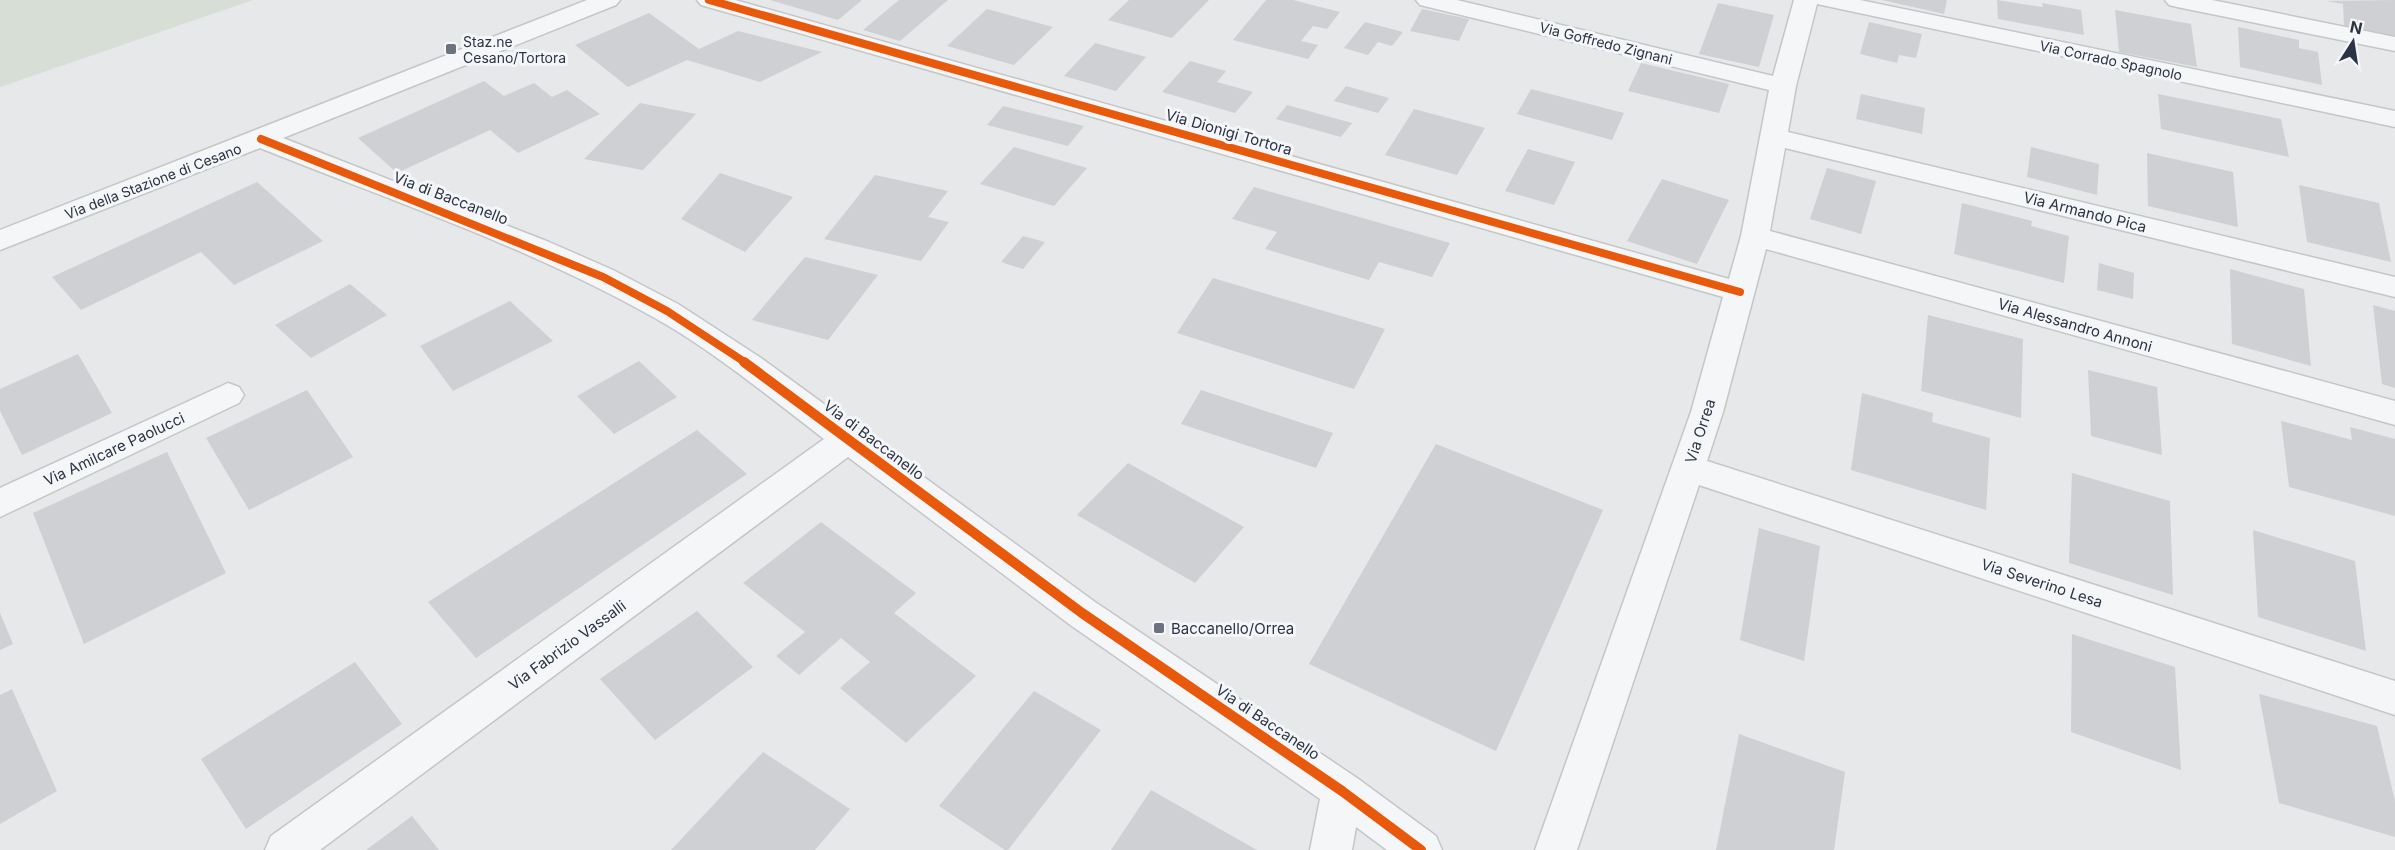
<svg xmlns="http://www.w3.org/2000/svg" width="2395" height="850" viewBox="0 0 2395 850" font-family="Inter,sans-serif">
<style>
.green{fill:#d6ded6}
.building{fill:#ced0d3}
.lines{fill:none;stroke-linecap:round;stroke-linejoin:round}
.minor-casing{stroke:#c4c6c8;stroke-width:3}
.minor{fill:#f5f6f7;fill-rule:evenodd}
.cycleway-far1-casing{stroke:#f4f6f9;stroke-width:10}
.cycleway-casing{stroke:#f4f6f9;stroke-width:14}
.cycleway-far1{stroke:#e8590c;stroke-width:8}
.cycleway{stroke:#e8590c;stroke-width:10}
.poi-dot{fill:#6c737f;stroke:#f4f6f9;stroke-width:2}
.labels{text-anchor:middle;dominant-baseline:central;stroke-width:6;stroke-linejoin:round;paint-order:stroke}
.far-poi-label{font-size:14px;fill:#2b3445;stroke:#f4f6f9;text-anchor:start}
.far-street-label{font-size:14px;fill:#2b3445;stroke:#f4f6f9}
.street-label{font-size:15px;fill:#2b3445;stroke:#f4f6f9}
.poi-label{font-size:15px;fill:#2b3445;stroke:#f4f6f9;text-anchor:start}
</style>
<rect width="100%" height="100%" fill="#e6e8ea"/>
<path class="green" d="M0,0H253L0,87Z"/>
<path class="building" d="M770,0H862L838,20Z
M899,0H948L900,41L863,30Z
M1129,0H1209L1172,38L1108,20Z
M1266,0H1293L1340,12L1327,29L1313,26L1301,41L1318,45L1308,59L1233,40Z
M1882,0H1947L1944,14Z
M1997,0L2043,7L2042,3L2081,10L2084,35L1998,19Z
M2395,0V38L2344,26L2343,4L2327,1Z
M1718,3L1774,15L1759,67L1699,54Z
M987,9L1053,27L1014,65L947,46Z
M1422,9L1469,19L1459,41L1410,31Z
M2115,10L2191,24L2197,67L2119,52Z
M649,13L699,49L738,31L822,52L760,82L687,60L628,87L575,45Z
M1365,22L1403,32L1392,46L1378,42L1368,55L1344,48Z
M1869,22L1922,34L1916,58L1899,55L1897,63L1860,54Z
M2238,27L2299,40V48L2318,52L2322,85L2240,67Z
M1095,43L1146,57L1116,91L1064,76Z
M1190,61L1226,71L1217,82L1253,92L1235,113L1162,92Z
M1641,63L1729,84L1719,113L1628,91Z
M484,81L504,96L534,83L552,97L567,90L600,114L518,153L490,130L397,173L358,138Z
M1346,86L1389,98L1378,113L1334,101Z
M1531,89L1624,113L1612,140L1517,114Z
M1861,94L1925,108L1922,134L1856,119Z
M2158,94L2281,119L2289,157L2161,129Z
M640,103L696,114L643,170L584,159Z
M1287,105L1352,123L1341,137L1276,119Z
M1003,106L1084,126L1068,146L987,125Z
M1414,109L1485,128L1457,175L1385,155Z
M1014,147L1087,168L1054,206L980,184Z
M2031,147L2099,164L2097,195L2027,177Z
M1528,149L1575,162L1554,205L1505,191Z
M2147,153L2233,172L2238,227L2148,206Z
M1827,168L1876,181L1861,234L1810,219Z
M720,173L793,197L745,252L681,219Z
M875,175L948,191L928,217L949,222L921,261L824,239Z
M1662,179L1729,200L1697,264L1627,241Z
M257,182L323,241L234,285L201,252L81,310L52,277Z
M2299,185L2379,203L2391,262L2307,242Z
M1254,187L1450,243L1432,277L1379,262L1369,280L1265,249L1277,232L1232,219Z
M1962,203L2032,221L2031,226L2069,236L2064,283L1954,254Z
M1023,236L1045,242L1023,269L1001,262Z
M805,257L878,275L828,340L752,320Z
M2099,263L2134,273L2133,299L2097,290Z
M2230,269L2304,289L2311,366L2232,344Z
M1213,278L1385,329L1354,389L1177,333Z
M350,284L387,315L311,358L275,325Z
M510,301L553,341L453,391L420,346Z
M2373,305L2395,311V388L2382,384Z
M1928,315L2023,339L2021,418L1921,391Z
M78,354L112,413L22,455L0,411V389Z
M639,361L677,397L614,434L577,396Z
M2088,370L2157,387L2162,455L2091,436Z
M307,390L353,457L249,510L206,438Z
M1201,390L1333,433L1316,468L1181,424Z
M1862,393L1933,413L1932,422L1990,438L1986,510L1851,470Z
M2281,421L2352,440L2350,427L2395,439V516L2289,487Z
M697,430L747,474L476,658L428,602Z
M1436,444L1603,510L1496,751L1309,664Z
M167,452L226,573L84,644L33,513Z
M1128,463L1244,527L1195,583L1077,515Z
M2072,473L2170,501L2173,595L2069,563Z
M821,522L916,593L894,613L976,676L906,743L840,688L870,662L841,638L799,675L776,656L805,632L743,583Z
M1759,528L1820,546L1804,661L1740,640Z
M2253,530L2355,561L2366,651L2258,617Z
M697,611L753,667L655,740L600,679Z
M0,613L13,644L0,650Z
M2072,634L2175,667L2181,770L2071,732Z
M355,662L402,724L246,829L201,759Z
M12,689L57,791L0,824V695Z
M1034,691L1101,730L1008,850H1005L939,806Z
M2259,694L2377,726L2395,801V837L2279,803Z
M1739,734L1845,772L1834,850H1716Z
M763,752L850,809L815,850H671Z
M1151,790L1257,850H1111Z
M412,816L439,850H366Z"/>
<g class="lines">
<g class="minor-casing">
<path id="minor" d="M587,0H620L616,5L283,138L549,242L613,270L678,304L761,358L1095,602L1357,778L1436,836L1442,850H1387L1356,827L1352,850H1310L1320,799L1069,624L848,457L320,850H265L271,836L824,439C769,397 714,351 653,317C529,247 392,201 260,148L0,250V230Z
M697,0H735L1729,279L1741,236L1769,90L1420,5L1416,0H1457L1773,76L1794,0H1860L2395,111V127L1817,4L1796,86L1788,132L2395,277V297L1785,148L1770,231L2395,401V425L1766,249L1723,412L1707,461L2395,681V715L1699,485L1577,850H1535L1691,412L1723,297L701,5Z
M2165,0H2212L2395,37V51L2177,7L2169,5Z
M228,383L239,387L244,395L239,403L0,517V488Z"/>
</g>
<use href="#minor" class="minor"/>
<g class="cycleway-far1-casing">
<path id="cycleway-far1" d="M709,0L1740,292
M261,139L603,277L667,311L746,363"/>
</g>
<g class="cycleway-casing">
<path id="cycleway" d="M744,362L1082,613L1342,791L1421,850"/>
</g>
<use href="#cycleway-far1" class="cycleway-far1"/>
<use href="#cycleway" class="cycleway"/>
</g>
<g class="poi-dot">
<rect x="445" y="43" width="12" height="12" rx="3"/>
<rect x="1153" y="622" width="12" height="12" rx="3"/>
</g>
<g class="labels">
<g class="far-poi-label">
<text x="463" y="41">Staz.ne<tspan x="463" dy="16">Cesano/Tortora</tspan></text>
</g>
<g class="far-street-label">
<text transform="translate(1606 43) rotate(14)">Via Goffredo Zignani</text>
<text transform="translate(2111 60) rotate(12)">Via Corrado Spagnolo</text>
<text transform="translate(153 181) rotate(-21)">Via della Stazione di Cesano</text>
</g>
<g class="street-label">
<text transform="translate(1229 132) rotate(16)">Via Dionigi Tortora</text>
<text transform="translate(451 198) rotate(21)">Via di Baccanello</text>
<text transform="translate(2085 212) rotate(14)">Via Armando Pica</text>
<text transform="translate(2075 325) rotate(16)">Via Alessandro Annoni</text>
<text transform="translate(1700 431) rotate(-72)">Via Orrea</text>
<text transform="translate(874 440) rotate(37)">Via di Baccanello</text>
<text transform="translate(114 449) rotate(-25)">Via Amilcare Paolucci</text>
<text transform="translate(2042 583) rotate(18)">Via Severino Lesa</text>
<text transform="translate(567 645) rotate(-36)">Via Fabrizio Vassalli</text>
<text transform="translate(1268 722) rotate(34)">Via di Baccanello</text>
</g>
<g class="poi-label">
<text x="1171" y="628">Baccanello/Orrea</text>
</g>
</g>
<g transform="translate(2353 42) rotate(12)" stroke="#f4f6f9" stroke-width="4.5" paint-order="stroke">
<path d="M0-4.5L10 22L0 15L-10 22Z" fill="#2b3445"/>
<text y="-9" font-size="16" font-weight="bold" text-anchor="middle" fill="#2b3445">N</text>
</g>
</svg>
